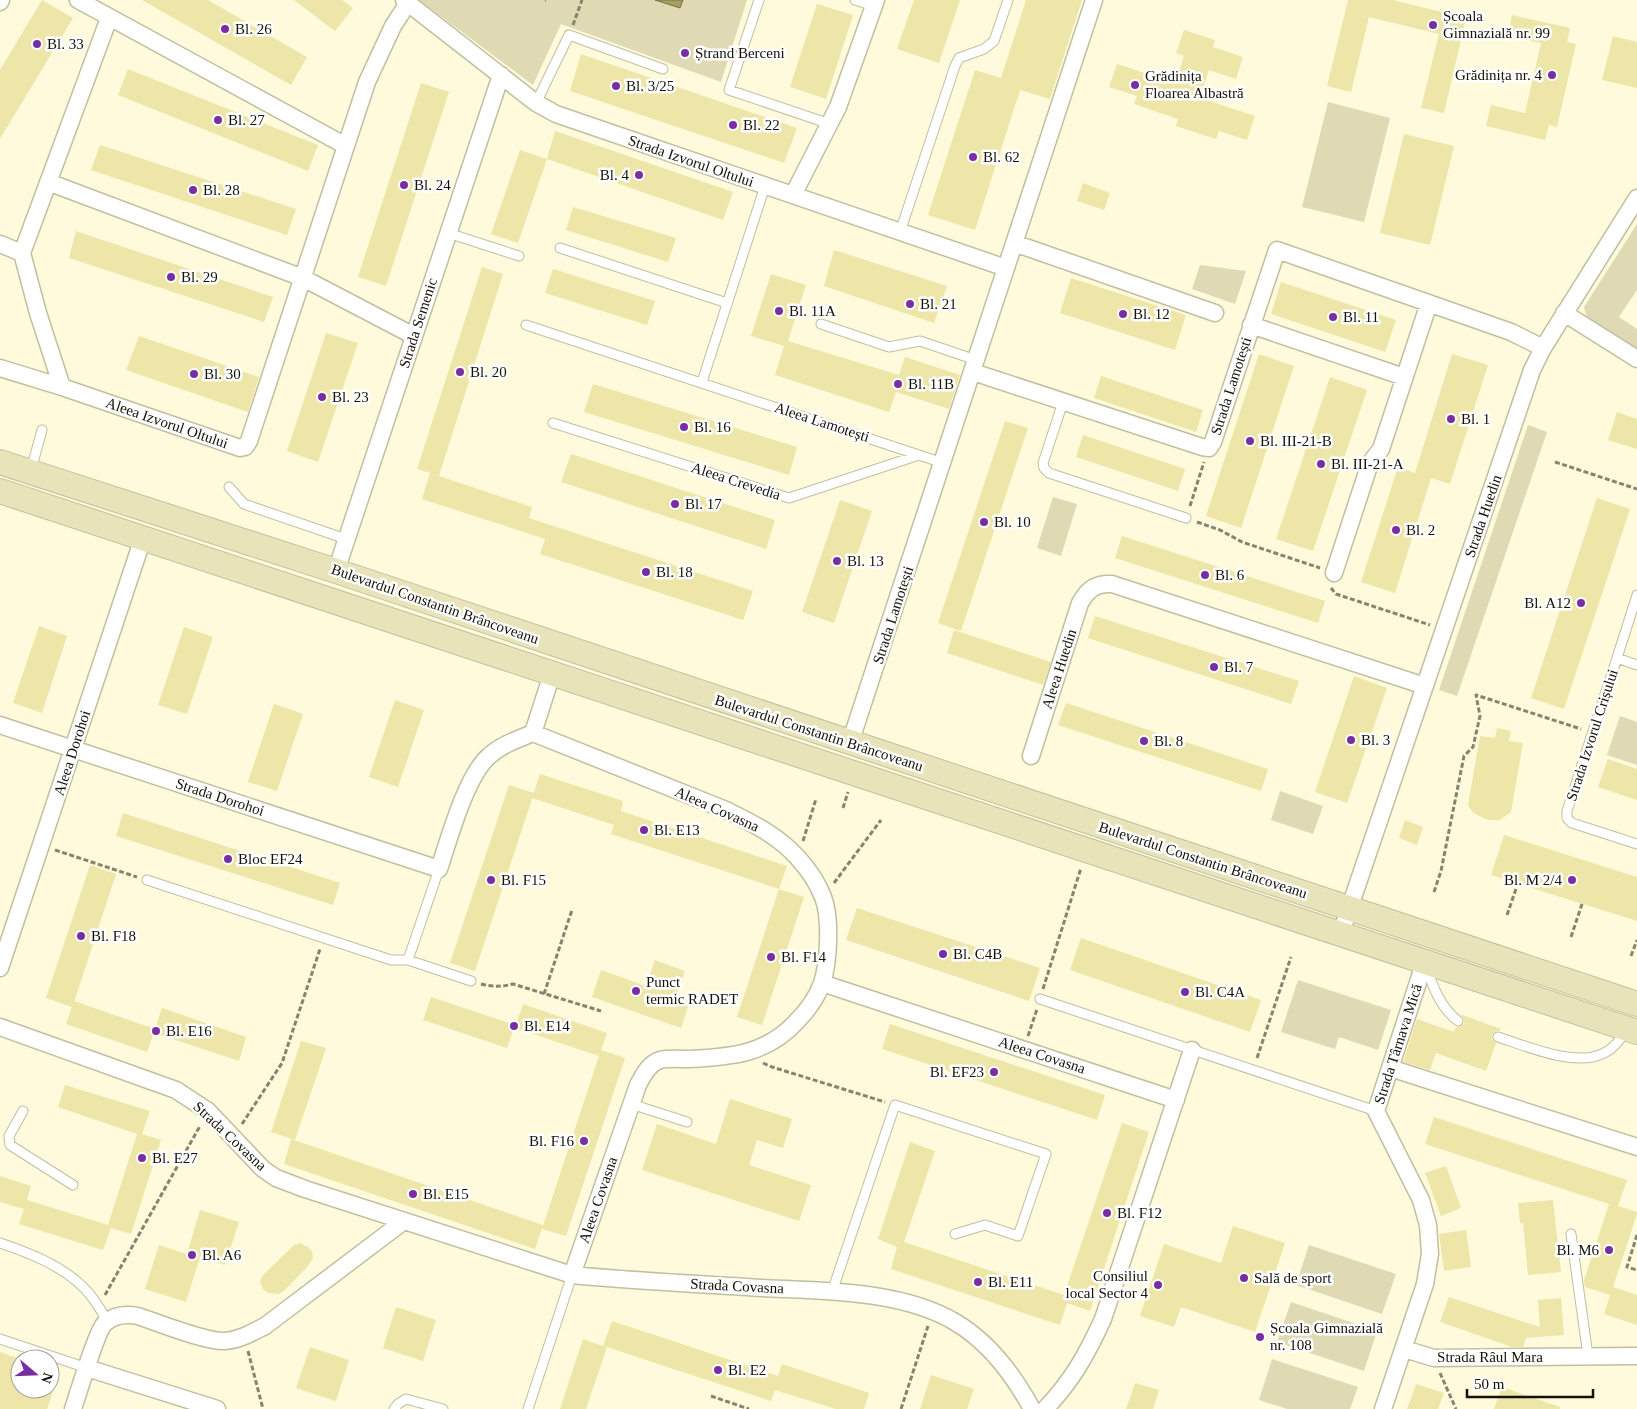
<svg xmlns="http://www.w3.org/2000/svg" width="1637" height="1409" viewBox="0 0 1637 1409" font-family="Georgia,serif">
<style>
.green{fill:#dfdab3}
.water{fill:#a69e63;stroke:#7a7447}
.building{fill:#eee6a8}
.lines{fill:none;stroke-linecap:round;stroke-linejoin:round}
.service-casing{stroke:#c2bea0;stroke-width:11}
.minor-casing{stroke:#c2bea0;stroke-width:19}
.secondary-casing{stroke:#c2bea0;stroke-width:26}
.path{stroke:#86846f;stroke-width:3;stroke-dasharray:5 2.5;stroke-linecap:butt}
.service{stroke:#fff;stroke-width:9}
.minor{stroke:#fff;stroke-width:16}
.secondary{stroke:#e8e3b8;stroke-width:24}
.poi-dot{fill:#782ea0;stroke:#fff;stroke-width:2}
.labels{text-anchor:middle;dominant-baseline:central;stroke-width:5;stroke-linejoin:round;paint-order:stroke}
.poi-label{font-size:15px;fill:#131207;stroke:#fff;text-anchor:start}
.street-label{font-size:15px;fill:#131207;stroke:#fff}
</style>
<rect width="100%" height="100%" fill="#fefadb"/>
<path class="green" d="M419,0H747L721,82L561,24L533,85Z
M1328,102L1390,118L1364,222L1302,207Z
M1637,224V290L1619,317L1637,329V350L1587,318L1584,307Z
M1200,265L1246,271L1235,304L1192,289Z
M1528,425L1547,432L1457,696L1439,690Z
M1053,497L1077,504L1061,556L1037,548Z
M1620,716L1637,722V765L1607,755Z
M1280,791L1323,806L1313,834L1271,820Z
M1298,980L1391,1010L1378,1050L1339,1037L1335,1049L1281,1032Z
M1309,1245L1396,1274L1382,1314L1296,1285Z
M1291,1302L1377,1331L1364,1371L1277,1342Z
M1272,1359L1358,1387L1350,1409H1287L1259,1400Z"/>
<path class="water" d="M655,0H683L680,8Z"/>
<path class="building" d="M42,0L73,18L0,139V70Z
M142,0H208L307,57L291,85Z
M294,0H342L353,8L335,31Z
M914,0H960L939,63L897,49Z
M1026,0H1082L1050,99L1020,90L975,230L928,215L975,70L1001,78Z
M1348,0H1393L1466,18L1444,113L1421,108L1439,34L1369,17L1351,92L1327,86Z
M817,4L853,15L826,99L790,87Z
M1512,15L1570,28L1567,42L1576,44L1557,127L1549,125L1545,140L1486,126L1491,105L1525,113L1541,43L1508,36Z
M1184,30L1215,40L1213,47L1243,57L1236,79L1209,70L1200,98L1255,116L1247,140L1219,131L1216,139L1176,126L1178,119L1134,104L1137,96L1109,87L1117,64L1176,83L1184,56L1176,53Z
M1613,36L1637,42V88L1602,80Z
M581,54L797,128L784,163L570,91Z
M128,69L318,145L308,171L118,95Z
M421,83L449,92L386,286L358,277Z
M555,131L733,192L723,220L547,159Z
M1404,134L1454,146L1430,245L1380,233Z
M100,145L296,209L287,235L91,170Z
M520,150L547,159L518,243L491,234Z
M1083,183L1110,193L1104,210L1077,201Z
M573,207L676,238L668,262L566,230Z
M76,231L273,297L264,322L69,258Z
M834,250L947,286L934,323L824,286Z
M482,267L503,274L439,476L532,507L529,518L753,591L743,620L540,554L545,539L422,499L430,473L417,469Z
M553,269L655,301L647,325L545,293Z
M771,274L806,285L788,341L899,375L905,357L960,375L949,409L896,392L889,412L775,375L784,346L751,336Z
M1071,278L1186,315L1175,350L1060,313Z
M1281,282L1396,320L1385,352L1271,314Z
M326,333L358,343L318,462L287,451Z
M139,336L259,377L248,412L126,370Z
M1259,354L1294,366L1241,528L1206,516Z
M1452,354L1488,365L1450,484L1431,478L1395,593L1361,582L1398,467L1415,473Z
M1101,376L1203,410L1196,432L1094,398Z
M1330,377L1367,390L1313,551L1276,539Z
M593,384L797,447L789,475L584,412Z
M1617,412L1637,419V449L1608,440Z
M1005,421L1028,428L961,631L938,623Z
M1083,435L1185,469L1178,491L1076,457Z
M571,454L775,520L766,549L561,482Z
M1597,498L1630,509L1564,709L1531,698Z
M840,500L872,511L834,623L802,612Z
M1122,536L1325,601L1318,623L1115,558Z
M1095,616L1299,681L1291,704L1088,638Z
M39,626L67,636L42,713L13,703Z
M184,627L213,637L187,714L158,705Z
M954,630L1051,662L1043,685L947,653Z
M1354,676L1387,688L1347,803L1315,792Z
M395,700L424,710L398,787L369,777Z
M1066,703L1268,769L1261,791L1058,725Z
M274,704L303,714L277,791L248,782Z
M1497,728L1511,731L1509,741L1523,743L1511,812L1500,820H1488L1473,813L1468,805L1480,736L1495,738Z
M1608,759L1637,769V800L1598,787Z
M540,774L623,801L621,811L787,866L779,889L611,834L614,825L532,798Z
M509,785L534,793L475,971L450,963Z
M123,813L340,883L333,905L116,836Z
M1405,820L1423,827L1417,845L1399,838Z
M1504,835L1637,877V921L1491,875Z
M90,865L116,874L73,1005L74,1001L155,1029L162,1008L246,1037L239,1061L154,1033L147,1052L66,1024L72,1007L46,998Z
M779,889L804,897L762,1025L737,1017Z
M857,908L1040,968L1029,1001L846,940Z
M1081,938L1261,1000L1250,1032L1070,970Z
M655,960L685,971L676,996L690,1001L681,1028L592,997L601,970L646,986Z
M431,997L515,1025L507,1048L423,1020Z
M523,1004L607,1033L601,1050L625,1058L566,1236L542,1229L599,1056L515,1028Z
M1460,1014L1501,1029L1500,1031H1496L1492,1035V1039L1496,1043L1486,1071L1436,1053L1430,1070L1403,1062L1417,1019L1454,1032L1456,1027H1460L1464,1023V1019Z
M890,1024L1105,1095L1097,1120L882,1049Z
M301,1041L326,1048L295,1140L271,1132Z
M65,1085L150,1111L142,1134L161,1140L131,1234L111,1228L103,1250L19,1224L26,1203L24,1209L0,1202V1176L31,1186L27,1200L108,1225L137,1134L58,1107Z
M730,1099L792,1119L783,1148L757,1140L749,1165L811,1185L799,1221L642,1170L657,1124L716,1144Z
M1434,1117L1627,1180L1618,1206L1637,1212V1214L1613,1287L1637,1295V1325L1604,1314L1610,1295L1585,1287L1584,1280L1609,1204L1425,1144Z
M1122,1123L1149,1132L1090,1311L1067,1303L1060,1325L891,1269L897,1247L878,1239L910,1142L935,1151L904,1242L1064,1295Z
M291,1139L543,1225L535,1249L284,1164Z
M1446,1166L1461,1208L1441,1216L1425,1173Z
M1553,1200L1561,1272L1528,1275L1523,1223H1520L1518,1203Z
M200,1210L239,1222L225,1265L200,1257L186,1302L145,1289L159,1245L187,1254Z
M1233,1226L1285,1243L1255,1332L1181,1307L1174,1327L1140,1316L1164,1244L1221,1263Z
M1466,1230L1471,1267L1444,1271L1439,1234Z
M300,1243L308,1247L312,1251L313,1258L307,1267L285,1290L279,1294L268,1293L263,1289L260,1282L262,1276L294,1245Z
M1449,1297L1540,1327L1538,1300L1561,1298L1564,1335L1526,1338L1523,1347H1512L1440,1322Z
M396,1307L436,1320L423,1361L383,1348Z
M612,1321L778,1376L782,1364L869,1393L864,1409H836L775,1390L771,1401L607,1347L586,1409H560L583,1339L603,1346Z
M310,1347L349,1360L336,1401L296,1388Z
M0,1352L20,1359V1389H54L47,1409H0Z
M931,1375L974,1389L967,1409H920Z
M1135,1383L1159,1390L1153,1409H1126Z
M1416,1384L1444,1393L1438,1409H1407Z
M1502,1387L1560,1407V1409H1494Z"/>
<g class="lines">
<g class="service-casing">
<path id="service" d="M759,0L729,90L830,124
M855,0L874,6
M536,103L569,35L663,69
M900,232L955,66L959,58L984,49L994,41L1008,0
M448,233L519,256
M560,248L727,303
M821,324L889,347L920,341L976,360
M526,325L943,463
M702,382L765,186
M1063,402L1043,463L1044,468L1049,473L1186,518
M553,423L789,498L919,455
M31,470L42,430
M229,487L244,504L346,539
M1617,658L1637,595
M1637,665L1617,658L1567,811V818L1572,823L1637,844
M439,869L408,960L471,981
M147,880L391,960H408
M1426,966C1433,987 1440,1007 1458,1021
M1040,999L1376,1111
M1498,1037C1526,1046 1574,1067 1602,1054C1613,1050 1620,1039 1627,1030
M631,1104L687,1122
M23,1111L9,1136L10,1145L73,1185
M1571,1234L1588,1356
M0,1243C30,1253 63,1266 85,1289C94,1298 101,1310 107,1321
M832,1292L895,1105L1046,1154L1018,1236L985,1225L955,1234
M0,1339L87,1368
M394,1409L398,1404L406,1399L443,1409
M528,1409L572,1275"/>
</g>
<g class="minor-casing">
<path id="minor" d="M78,0L346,146
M404,0L536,103L556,114L1006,268
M0,2L1,0
M109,18L22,253L38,313L62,387L240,448L245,447L249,441L367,82L393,26L408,3
M48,182L303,278L414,336
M793,195L838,107L876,0
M1014,243L1215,313
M0,244L22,253
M1564,313L1637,359
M1251,325L1404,377
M0,368L62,387
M973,372L1202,447L1209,448L1213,442L1277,250L1511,332L1543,348
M336,571L501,75
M1334,573L1370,463L1381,449L1429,303
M0,725L439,869C449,839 466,776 489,756C501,745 518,739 533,733L552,674
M533,733L726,810C752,823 779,836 798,858C808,869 818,884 823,897C831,917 829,962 822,983C817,997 807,1011 797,1021C767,1054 732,1057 690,1059C681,1059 668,1058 660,1060C648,1064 643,1076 638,1085L572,1275
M850,743L1094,0
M1031,756L1080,603C1088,589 1096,583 1112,584L1425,686
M1341,933L1532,370L1543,348L1637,198
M0,968L143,538
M822,983L1176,1100
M0,1027L176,1090L208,1111L263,1169L276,1178L305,1189L541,1265L572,1275C635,1281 699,1284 762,1288C822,1291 902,1290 955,1322C989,1342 1013,1374 1032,1409
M1390,1068L1637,1147
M1404,1349L1434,1358L1637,1356
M87,1368L217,1409
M73,1409C78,1394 97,1330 105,1323C115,1314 127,1314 138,1316C159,1323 206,1342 225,1341C240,1340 253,1332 265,1326L404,1221
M1045,1409C1072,1381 1087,1354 1103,1319L1192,1050
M1383,1409L1425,1284L1430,1254L1428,1225L1421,1200L1376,1111L1425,961"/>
</g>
<g class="secondary-casing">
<path id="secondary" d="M0,462L336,571L1637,1004
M0,491L1637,1032"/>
</g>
<path class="path" d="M545,0H546
M573,25L582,0
M1555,462L1637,489
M1190,506L1204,462
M1197,522L1220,530L1242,542L1320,568
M1331,588L1336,594L1430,625
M843,808L848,792
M803,841L816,799
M55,850L137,877
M834,883L881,820
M1434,892L1441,871L1464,756L1473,747L1480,716L1476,695L1581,729
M1507,915L1518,883
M1571,937L1582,904
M1631,956L1637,940
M481,984C493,987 501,987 513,984L601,1011
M1043,989L1081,868
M544,994L572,910
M1028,1036L1037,1009
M1257,1058L1291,957
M763,1063L772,1067L885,1102
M242,1124L282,1063L320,949
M1637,1235L1627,1267L1637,1270
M105,1295L200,1126
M248,1351L263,1409
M1440,1373L1456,1409
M711,1396L749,1409
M901,1409L928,1326"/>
<use href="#service" class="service"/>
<use href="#minor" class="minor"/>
<use href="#secondary" class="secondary"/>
</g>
<g class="poi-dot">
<circle cx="1433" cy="25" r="5"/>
<circle cx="225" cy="29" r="5"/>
<circle cx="37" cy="44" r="5"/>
<circle cx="685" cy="53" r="5"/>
<circle cx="1552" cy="75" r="5"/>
<circle cx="1135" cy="85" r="5"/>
<circle cx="616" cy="86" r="5"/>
<circle cx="218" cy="120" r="5"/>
<circle cx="733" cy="125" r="5"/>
<circle cx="973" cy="157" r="5"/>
<circle cx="639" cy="175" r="5"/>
<circle cx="404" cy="185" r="5"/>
<circle cx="193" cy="190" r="5"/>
<circle cx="171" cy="277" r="5"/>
<circle cx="910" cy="304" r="5"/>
<circle cx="779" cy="311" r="5"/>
<circle cx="1123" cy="314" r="5"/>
<circle cx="1333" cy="317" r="5"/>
<circle cx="460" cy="372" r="5"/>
<circle cx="194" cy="374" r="5"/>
<circle cx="898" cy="384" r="5"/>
<circle cx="322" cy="397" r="5"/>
<circle cx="1451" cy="419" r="5"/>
<circle cx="684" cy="427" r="5"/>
<circle cx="1250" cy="441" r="5"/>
<circle cx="1321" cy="464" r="5"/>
<circle cx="675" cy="504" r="5"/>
<circle cx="984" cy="522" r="5"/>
<circle cx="1396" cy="530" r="5"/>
<circle cx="837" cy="561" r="5"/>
<circle cx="646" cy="572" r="5"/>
<circle cx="1205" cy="575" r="5"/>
<circle cx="1581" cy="603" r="5"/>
<circle cx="1214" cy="667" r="5"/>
<circle cx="1351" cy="740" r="5"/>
<circle cx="1144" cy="741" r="5"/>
<circle cx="644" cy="830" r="5"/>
<circle cx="228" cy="859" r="5"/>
<circle cx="491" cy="880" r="5"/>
<circle cx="1572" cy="880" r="5"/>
<circle cx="81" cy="936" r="5"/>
<circle cx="943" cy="954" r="5"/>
<circle cx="771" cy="957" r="5"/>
<circle cx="636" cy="991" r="5"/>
<circle cx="1185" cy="992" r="5"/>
<circle cx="514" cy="1026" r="5"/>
<circle cx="156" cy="1031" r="5"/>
<circle cx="994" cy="1072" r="5"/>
<circle cx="584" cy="1141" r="5"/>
<circle cx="142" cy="1158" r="5"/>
<circle cx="413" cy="1194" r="5"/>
<circle cx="1107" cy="1213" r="5"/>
<circle cx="1609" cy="1250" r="5"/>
<circle cx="192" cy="1255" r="5"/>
<circle cx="1244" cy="1278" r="5"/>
<circle cx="978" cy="1282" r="5"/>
<circle cx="1158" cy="1285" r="5"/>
<circle cx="1260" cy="1337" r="5"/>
<circle cx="718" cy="1370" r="5"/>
</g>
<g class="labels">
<g class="poi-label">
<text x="1443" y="16">Școala<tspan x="1443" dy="17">Gimnazială nr. 99</tspan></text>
<text x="235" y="29">Bl. 26</text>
<text x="47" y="44">Bl. 33</text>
<text x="695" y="53">Ștrand Berceni</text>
<text x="1542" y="75" text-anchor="end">Grădinița nr. 4</text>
<text x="1145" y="76">Grădinița<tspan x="1145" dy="17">Floarea Albastră</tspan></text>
<text x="626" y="86">Bl. 3/25</text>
<text x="228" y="120">Bl. 27</text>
<text x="743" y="125">Bl. 22</text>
<text x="983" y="157">Bl. 62</text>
<text x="629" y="175" text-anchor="end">Bl. 4</text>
<text x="414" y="185">Bl. 24</text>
<text x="203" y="190">Bl. 28</text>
<text x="181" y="277">Bl. 29</text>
<text x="920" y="304">Bl. 21</text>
<text x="789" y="311">Bl. 11A</text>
<text x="1133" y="314">Bl. 12</text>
<text x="1343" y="317">Bl. 11</text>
<text x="470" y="372">Bl. 20</text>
<text x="204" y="374">Bl. 30</text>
<text x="908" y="384">Bl. 11B</text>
<text x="332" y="397">Bl. 23</text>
<text x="1461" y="419">Bl. 1</text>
<text x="694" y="427">Bl. 16</text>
<text x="1260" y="441">Bl. III-21-B</text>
<text x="1331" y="464">Bl. III-21-A</text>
<text x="685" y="504">Bl. 17</text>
<text x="994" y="522">Bl. 10</text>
<text x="1406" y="530">Bl. 2</text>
<text x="847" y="561">Bl. 13</text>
<text x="656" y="572">Bl. 18</text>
<text x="1215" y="575">Bl. 6</text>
<text x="1571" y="603" text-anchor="end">Bl. A12</text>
<text x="1224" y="667">Bl. 7</text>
<text x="1361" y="740">Bl. 3</text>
<text x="1154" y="741">Bl. 8</text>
<text x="654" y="830">Bl. E13</text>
<text x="238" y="859">Bloc EF24</text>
<text x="501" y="880">Bl. F15</text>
<text x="1562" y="880" text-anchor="end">Bl. M 2/4</text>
<text x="91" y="936">Bl. F18</text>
<text x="953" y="954">Bl. C4B</text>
<text x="781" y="957">Bl. F14</text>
<text x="646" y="982">Punct<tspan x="646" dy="17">termic RADET</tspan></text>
<text x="1195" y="992">Bl. C4A</text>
<text x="524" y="1026">Bl. E14</text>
<text x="166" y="1031">Bl. E16</text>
<text x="984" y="1072" text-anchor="end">Bl. EF23</text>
<text x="574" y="1141" text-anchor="end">Bl. F16</text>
<text x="152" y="1158">Bl. E27</text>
<text x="423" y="1194">Bl. E15</text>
<text x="1117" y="1213">Bl. F12</text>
<text x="1599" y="1250" text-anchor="end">Bl. M6</text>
<text x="202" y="1255">Bl. A6</text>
<text x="1148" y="1276" text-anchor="end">Consiliul<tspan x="1148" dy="17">local Sector 4</tspan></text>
<text x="1254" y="1278">Sală de sport</text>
<text x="988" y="1282">Bl. E11</text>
<text x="1270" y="1328">Școala Gimnazială<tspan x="1270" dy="17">nr. 108</tspan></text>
<text x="728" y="1370">Bl. E2</text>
</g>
<g class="street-label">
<text transform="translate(691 161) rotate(19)">Strada Izvorul Oltului</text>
<text transform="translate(418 323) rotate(-72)">Strada Semenic</text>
<text transform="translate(1231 386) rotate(-72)">Strada Lamotești</text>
<text transform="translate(822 422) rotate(18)">Aleea Lamotești</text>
<text transform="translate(167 423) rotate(19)">Aleea Izvorul Oltului</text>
<text transform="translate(736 481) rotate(18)">Aleea Crevedia</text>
<text transform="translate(1483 516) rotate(-71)">Strada Huedin</text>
<text transform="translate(435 604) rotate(19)">Bulevardul Constantin Brâncoveanu</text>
<text transform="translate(893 615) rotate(-72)">Strada Lamotești</text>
<text transform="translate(1059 669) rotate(-72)">Aleea Huedin</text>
<text transform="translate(819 733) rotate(18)">Bulevardul Constantin Brâncoveanu</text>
<text transform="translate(1592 735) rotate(-72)">Strada Izvorul Crișului</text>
<text transform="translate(72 753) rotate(-72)">Aleea Dorohoi</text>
<text transform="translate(220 797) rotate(18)">Strada Dorohoi</text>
<text transform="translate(717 809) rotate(24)">Aleea Covasna</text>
<text transform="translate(1203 860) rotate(18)">Bulevardul Constantin Brâncoveanu</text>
<text transform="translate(1398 1044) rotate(-72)">Strada Târnava Mică</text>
<text transform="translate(1042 1055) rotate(18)">Aleea Covasna</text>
<text transform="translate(230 1136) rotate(43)">Strada Covasna</text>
<text transform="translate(598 1200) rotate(-71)">Aleea Covasna</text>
<text transform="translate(737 1286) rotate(3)">Strada Covasna</text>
<text x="1490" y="1357">Strada Râul Mara</text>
</g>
</g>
<g transform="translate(35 1374) rotate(109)"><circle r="24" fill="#ffffff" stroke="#a1a09c"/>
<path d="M0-4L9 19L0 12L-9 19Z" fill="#782ea0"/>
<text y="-8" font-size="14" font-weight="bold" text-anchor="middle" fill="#131207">N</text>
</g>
<path d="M1467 1389v8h126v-8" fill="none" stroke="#131207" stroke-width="2.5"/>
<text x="1474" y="1389" font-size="15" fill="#131207" stroke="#ffffff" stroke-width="4" paint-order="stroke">50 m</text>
</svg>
